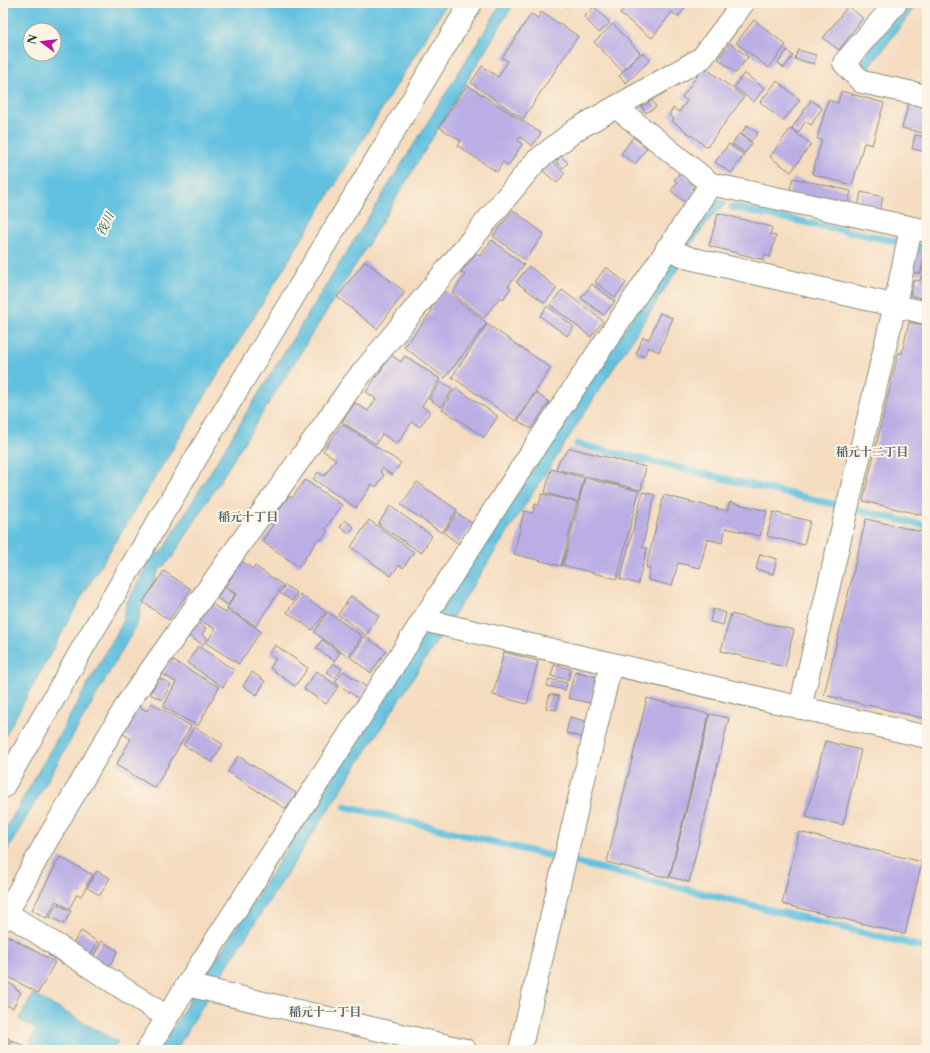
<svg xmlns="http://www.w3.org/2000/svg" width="930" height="1053" viewBox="0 0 930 1053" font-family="'Libre Caslon Text','Noto Serif JP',serif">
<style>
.water{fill:#62c1e0;stroke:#407f8a;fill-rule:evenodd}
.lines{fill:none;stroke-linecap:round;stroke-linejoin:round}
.stream{stroke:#62c1e0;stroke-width:7}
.building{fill:#baaee5}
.minor-casing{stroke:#8a8c7a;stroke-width:24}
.minor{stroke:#fff;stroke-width:22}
.labels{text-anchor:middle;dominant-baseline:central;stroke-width:4;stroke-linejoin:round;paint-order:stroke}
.water-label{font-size:12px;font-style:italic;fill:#305e5f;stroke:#fcf5e5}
.neighbourhood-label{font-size:12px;font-weight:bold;fill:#556572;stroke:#fcf5e5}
</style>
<rect width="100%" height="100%" fill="#fcf5e5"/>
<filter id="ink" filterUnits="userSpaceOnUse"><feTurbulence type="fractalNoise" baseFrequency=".025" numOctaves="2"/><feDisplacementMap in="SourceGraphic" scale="8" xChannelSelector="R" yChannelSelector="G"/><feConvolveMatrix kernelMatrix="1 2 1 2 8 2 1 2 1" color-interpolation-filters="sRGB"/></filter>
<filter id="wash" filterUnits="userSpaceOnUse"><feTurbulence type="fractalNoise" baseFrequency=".012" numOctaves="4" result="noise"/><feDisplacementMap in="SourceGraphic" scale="16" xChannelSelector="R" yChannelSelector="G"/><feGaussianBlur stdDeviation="0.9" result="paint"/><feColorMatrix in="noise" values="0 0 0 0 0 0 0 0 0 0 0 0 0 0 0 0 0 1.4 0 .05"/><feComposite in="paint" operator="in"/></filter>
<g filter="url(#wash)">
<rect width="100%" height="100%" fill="#f5dcbf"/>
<path class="water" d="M3,3H447L82,596L3,740ZM30,30H54V54H30Z
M502,3H514L361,256L171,559L159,570L140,609L139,619L132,633L3,858V834L122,624L127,602L152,557L163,550L249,409Z
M906,3L917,4L867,71L858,63Z
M714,198L726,203C706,219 689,247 677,270L218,980L176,1050H159L191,998L439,613L668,263Z
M33,994L118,1042L113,1050H43L29,1043L36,1029L19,1019Z"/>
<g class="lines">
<path class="stream" d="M732,207L927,248
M577,444L837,505
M860,511L927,526
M345,806L555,857
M574,862L927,948"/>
</g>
<g id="blocks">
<path class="building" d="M562,3H570L567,7Z
M628,3H689L678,17L672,12L652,38L620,14Z
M848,6L863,18L839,50L823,38Z
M594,7L610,23L599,33L584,17Z
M541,12L578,36L523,119L471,83L482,66L498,77L508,61L502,58L531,14L538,18Z
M754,20L786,45L769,68L736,43Z
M613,24L640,53L622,71L594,42Z
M730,43L748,57L736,73L718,59Z
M787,50L793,56L784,68L778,63Z
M798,50L816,55L814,64L795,59Z
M642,53L650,60L626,83L619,76Z
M704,67L744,97L707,147L672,121L674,119L669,115L673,108L679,112L687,101L682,97Z
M744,73L764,88L754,102L734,87Z
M777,81L800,100L783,121L760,102Z
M467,85L541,133L532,146L520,137L518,140L522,144L508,166L503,162L497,172L458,146L461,141L439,127Z
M841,91L884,103L872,145L864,143L852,185L812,174L822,140L817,139L828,100L838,103Z
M652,100L656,107L646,113L641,106Z
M811,100L822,108L811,125L806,121L798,133L792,128Z
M909,102L927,106V134L902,128Z
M747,125L758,133L751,141L741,134Z
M790,129L811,144L791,172L770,157Z
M739,134L752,143L745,153L732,144Z
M915,135L927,137V152L912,149Z
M633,137L647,148L635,164L621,154Z
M729,144L744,155L731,173L715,162Z
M561,156L568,163L563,168L556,162Z
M551,160L565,173L557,183L542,170Z
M681,171L696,184L692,189L696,191L686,203L671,191L677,182L674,180Z
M793,178L851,191L847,207L789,194Z
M861,192L883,197L879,213L858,208Z
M513,210L544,234L525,260L493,236Z
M718,213L772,227L770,234L776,236L770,257L764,255V260L709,246Z
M492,240L524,265L508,286L511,288L503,299L500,297L484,318L452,293L465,275L461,272L476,253L480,256Z
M916,249L927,252V300L910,295L914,280L920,281L926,255H925L920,274L910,271Z
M365,261L405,292L377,329L337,297Z
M529,266L557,288L545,303L516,282Z
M606,267L626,283L615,297L595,282Z
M592,284L615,301L604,315L581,298Z
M444,290L487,323L445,378L404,347L432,311L430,309Z
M562,290L603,321L591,337L550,305Z
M547,306L574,327L567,336L540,316Z
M660,313L673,318L659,352L648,347L644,357L636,354L643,337L649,339Z
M909,322L927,326V516L863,501L898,353H902Z
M487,324L551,368L516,421L452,377Z
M391,355L401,362L405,356L440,379L422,406L430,412L420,427L412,422L397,444L382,434L376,444L342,422L355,403L368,411L376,399L366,392Z
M441,382L453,389L441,407L429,399Z
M456,388L498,416L484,437L442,409Z
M536,393L549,402L531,429L518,421Z
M342,424L401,463L392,475L382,468L380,472L384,475L376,487L372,484L356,508L313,479L318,472L324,476L336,459L323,451Z
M570,448L646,467L641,490L556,469L559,461Z
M551,469L584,478L578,502L545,493Z
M585,478L639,491L617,579L563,565Z
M305,480L342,505L325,529L328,531L321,540L319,538L299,567L262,541L273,525L270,523L289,496L292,498Z
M417,482L457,510L442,533L401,505Z
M643,492L655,495L642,547L647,548L638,584L620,579Z
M542,494L577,502L561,566L514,554L524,511L533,513L535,504L539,505Z
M664,495L727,511L730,502L767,511L760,536L726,528L722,543L707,539L700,568L678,563L672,586L648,580L650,569L646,567Z
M390,506L432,536L421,553L378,524Z
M773,512L810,521L804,545L767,536Z
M457,513L473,524L459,544L444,533Z
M866,519L927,533V719L824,695Z
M345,520L354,527L349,533L340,527Z
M369,520L414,552L403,568L399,565L391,576L351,547Z
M760,554L777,559L773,574L756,569Z
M242,561L253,569L255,566L283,585L256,626L227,608L236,594L225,587Z
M164,571L191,589L169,620L143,602Z
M285,585L297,593L292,601L280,593Z
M224,587L235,594L228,605L217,598Z
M300,594L326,612L312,630L287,612Z
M351,596L379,616L366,635L338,615Z
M209,602L226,613L228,610L261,631L239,664L206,643L215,629L198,619Z
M713,609L726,613L723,625L710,622Z
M328,612L362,636L348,657L314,632Z
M731,614L794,630L785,667L721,651Z
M195,621L206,628L202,635L207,638L203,645L186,634Z
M365,636L386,651L371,673L350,657Z
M322,640L340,653L334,661L316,648Z
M275,645L308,668L295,686L270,668L276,659L269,654Z
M198,646L234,670L223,687L187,663Z
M504,652L538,661L527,704L493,695Z
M170,659L219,687L198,726L163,707L176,682L162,674Z
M333,663L342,669L335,678L327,673Z
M554,665L571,669L568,680L551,676Z
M317,671L338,687L326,704L304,689Z
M343,671L368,688L359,699L335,682Z
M575,671L597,677L590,703L568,698Z
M252,672L265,681L257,695L243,686Z
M159,678L171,684L162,700L150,694Z
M549,679L567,683L565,690L547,686Z
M550,694L559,696L556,710L546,708Z
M647,698L709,714L669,878L607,862Z
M151,703L191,726L155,788L116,765L131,739L122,733L138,706L147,711Z
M710,714L729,718L689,882L670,877Z
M570,717L589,722L585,738L566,733Z
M194,727L223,744L212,762L183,745Z
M825,741L861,750L843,825L806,817Z
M238,756L296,793L286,809L228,772Z
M799,832L922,862L905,934L782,904Z
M60,857L93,875L81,896L77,894L69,909L56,901L47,918L32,910Z
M97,871L110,878L100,895L87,888Z
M57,904L71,911L64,924L50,917Z
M81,931L98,942L87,961L69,950Z
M6,935L55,962L38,993L3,974V940Z
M102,941L118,951L106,972L90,962Z
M52,949L66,957L63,964L48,955Z
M3,980L16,987L15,989L21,992L13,1008L6,1005L3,1011Z
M3,1035L10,1039L4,1049H3Z
M11,1040L26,1047L24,1050H7Z"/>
</g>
</g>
<g filter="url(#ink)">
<use href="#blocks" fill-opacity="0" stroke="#8a8c7a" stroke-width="1"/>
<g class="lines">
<g class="minor-casing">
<path id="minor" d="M896,3L844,63L862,82L927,96
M616,107L711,184L927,231
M667,248L689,258L927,313
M423,620L927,737
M800,708L895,305L911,228
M3,787L85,644L214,428L471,3
M7,913L167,1017
M3,920L46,842L129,701L353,384L536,161L577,129L702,58L743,3
M187,985L465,1050
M147,1050L187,985L540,439L711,184
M520,1050L611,664"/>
</g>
<use href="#minor" class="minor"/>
</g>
</g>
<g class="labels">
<g class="water-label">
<text transform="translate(105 224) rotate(-65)">筏川</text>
</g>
<g class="neighbourhood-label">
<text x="872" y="451">稲元十二丁目</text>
<text x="248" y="516">稲元十丁目</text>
<text x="325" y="1011">稲元十一丁目</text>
</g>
</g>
<rect width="930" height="1053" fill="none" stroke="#fcf5e5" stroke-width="16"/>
<g transform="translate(42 42) rotate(285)"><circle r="19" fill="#fcf5e5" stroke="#a4ab9e"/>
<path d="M0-3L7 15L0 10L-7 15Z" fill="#b5179e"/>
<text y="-6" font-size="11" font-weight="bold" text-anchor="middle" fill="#1f3d34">N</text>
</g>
</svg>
